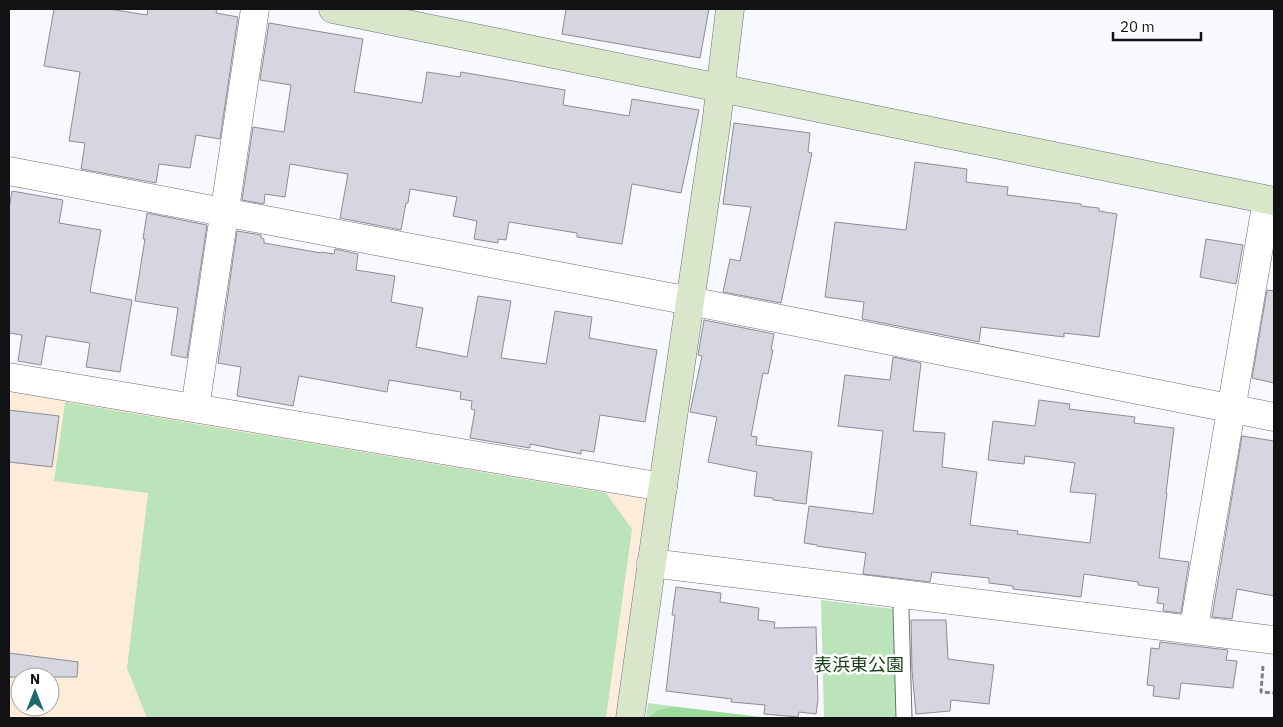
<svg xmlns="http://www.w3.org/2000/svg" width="1283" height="727" viewBox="0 0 1283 727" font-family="'IBM Plex Sans','Noto Sans JP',sans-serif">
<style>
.education{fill:#feecdb;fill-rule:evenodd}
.green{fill:#bbe4ba}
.forest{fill:#9ddb9d}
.building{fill:#d5d6e0;stroke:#8b8c95}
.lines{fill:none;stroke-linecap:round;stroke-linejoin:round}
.lane-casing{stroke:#6b6d75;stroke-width:17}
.street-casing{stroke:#6b6d75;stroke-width:29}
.secondary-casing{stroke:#6b6d75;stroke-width:29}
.path{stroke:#7d7e82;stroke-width:3;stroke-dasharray:5 2.5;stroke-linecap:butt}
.lane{stroke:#fff;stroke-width:15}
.street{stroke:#fff;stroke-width:28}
.secondary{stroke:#dae6ca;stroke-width:28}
.labels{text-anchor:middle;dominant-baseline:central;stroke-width:5;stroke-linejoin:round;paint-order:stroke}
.park-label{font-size:18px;fill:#153f17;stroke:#fff}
</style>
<rect width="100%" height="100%" fill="#f8f9ff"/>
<path class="education" d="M9,384L647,491L615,718H9ZM20,677H50V707H20Z"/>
<path class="green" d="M65,402L606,493L632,529L606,718H147L127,668L148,493L54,481Z
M821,600L894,609L896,718H824Z
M648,703L769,718H646Z"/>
<path class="forest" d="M676,707L769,718H649C656,709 665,708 676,707Z"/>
<path class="building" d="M54,9H109L147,15L148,9H217L216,13L238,17L220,139L196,135L190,168L159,164L156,183L81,169L85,143L69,141L80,72L44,66Z
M566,9H709L700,58L562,34Z
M269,23L363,39L354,92L422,103L427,72L460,77L461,72L565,90L563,105L629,116L632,99L699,110L681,193L632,184L622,244L577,237V233L509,222L506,240L498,239V243L474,239L477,221L453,216L457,197L410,189L408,203H406L401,230L340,218L348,174L290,164L285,197L265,194L264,204L242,200L253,127L284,132L291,85L260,80Z
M734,123L810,133L808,152L812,153L781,303L723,292L730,259L740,261L751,207L723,204Z
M915,162L967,169L966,182L1008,187L1007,195L1081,204V206L1099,208V211L1117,214L1099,337L1064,333V337L981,327L979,342L862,319L864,302L825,297L835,222L906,230Z
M12,191L63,200L59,223L101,230L90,292L132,300L120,372L86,367L90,343L46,336L41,365L18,361L22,335L9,333V209Z
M147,213L207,225L187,358L171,355L178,308L135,301L145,239H143Z
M237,231L261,235V238L264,239V243L321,253V252L334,254L335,249L358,254L356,270L395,276L391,302L423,308L416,347L467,357L478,296L511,301L501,358L546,364L555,311L592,317L589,338L657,350L645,422L600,415L594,452L581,450V454L530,444V448L470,438L475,410L471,409L472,401L460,399L461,392L389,380L387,392L299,376L293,406L237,396L241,367L218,363Z
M1206,239L1243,245L1236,284L1200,277Z
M1267,290L1274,291V383L1252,378Z
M704,320L774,334L771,350H773L768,374L763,373L751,436L757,437L756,445L812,452L806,504L773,500V498L754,496L757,472L708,462L717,417L690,412L702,356L698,355Z
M893,357L921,363L913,431L945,433L942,467L977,472L970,525L1018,531L1017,534L1090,543L1096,494L1070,492L1075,463L1025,456L1024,464L988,460L993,421L1035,426L1039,400L1070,404L1069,409L1135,417L1134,423L1174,428L1166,493H1167L1159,558L1189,562L1181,613L1163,611L1164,604L1157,603L1159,588L1138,585V582L1084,574L1081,597L1013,589V586L989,583V578L932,572L930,582L863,574L866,553L817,546V545L804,543L809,506L873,514L883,431L838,426L845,375L890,380Z
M9,410L59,416L52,467L9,462Z
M1242,436L1274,441V596L1237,589L1232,619L1212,617Z
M676,587L721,593L720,602L759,608L758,620L775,622L774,628L816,627L818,700L816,714L799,712L798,717L764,714L765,705L731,702L732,699L666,691L675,615H672Z
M911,620H946L948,659L994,665L989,704L951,700L950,711L916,714L912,670Z
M1160,642L1228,650L1226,660L1237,661L1233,688L1181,683L1179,699L1153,696L1154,686L1147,685L1151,648L1159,649Z
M9,653L78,662L77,677H9Z"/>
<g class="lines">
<g class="lane-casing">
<path id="lane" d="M903,594L901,610L904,718"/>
</g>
<g class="street-casing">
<path id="street" d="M9,171L690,301L1274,417
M9,377L663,487
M195,408L255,9
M651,563L1274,640
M1195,630L1196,615L1267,200"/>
</g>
<g class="secondary-casing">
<path id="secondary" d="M333,9L1274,201
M630,718L657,526L716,125L730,9"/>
</g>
<path class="path" d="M1263,666L1261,692L1274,693"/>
<use href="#lane" class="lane"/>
<use href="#street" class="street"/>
<use href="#secondary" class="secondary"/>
</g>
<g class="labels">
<g class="park-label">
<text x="859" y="664">表浜東公園</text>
</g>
</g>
<rect width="1283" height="727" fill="none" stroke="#121215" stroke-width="20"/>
<g transform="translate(35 692)"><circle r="24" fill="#ffffff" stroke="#a0a0a1"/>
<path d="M0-4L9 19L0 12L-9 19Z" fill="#1c696d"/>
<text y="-8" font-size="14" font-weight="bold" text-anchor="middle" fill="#121215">N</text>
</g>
<path d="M1113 32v8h88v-8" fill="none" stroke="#121215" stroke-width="2.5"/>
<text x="1120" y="32" font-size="15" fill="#121215" stroke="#ffffff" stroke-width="4" paint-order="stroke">20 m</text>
</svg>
